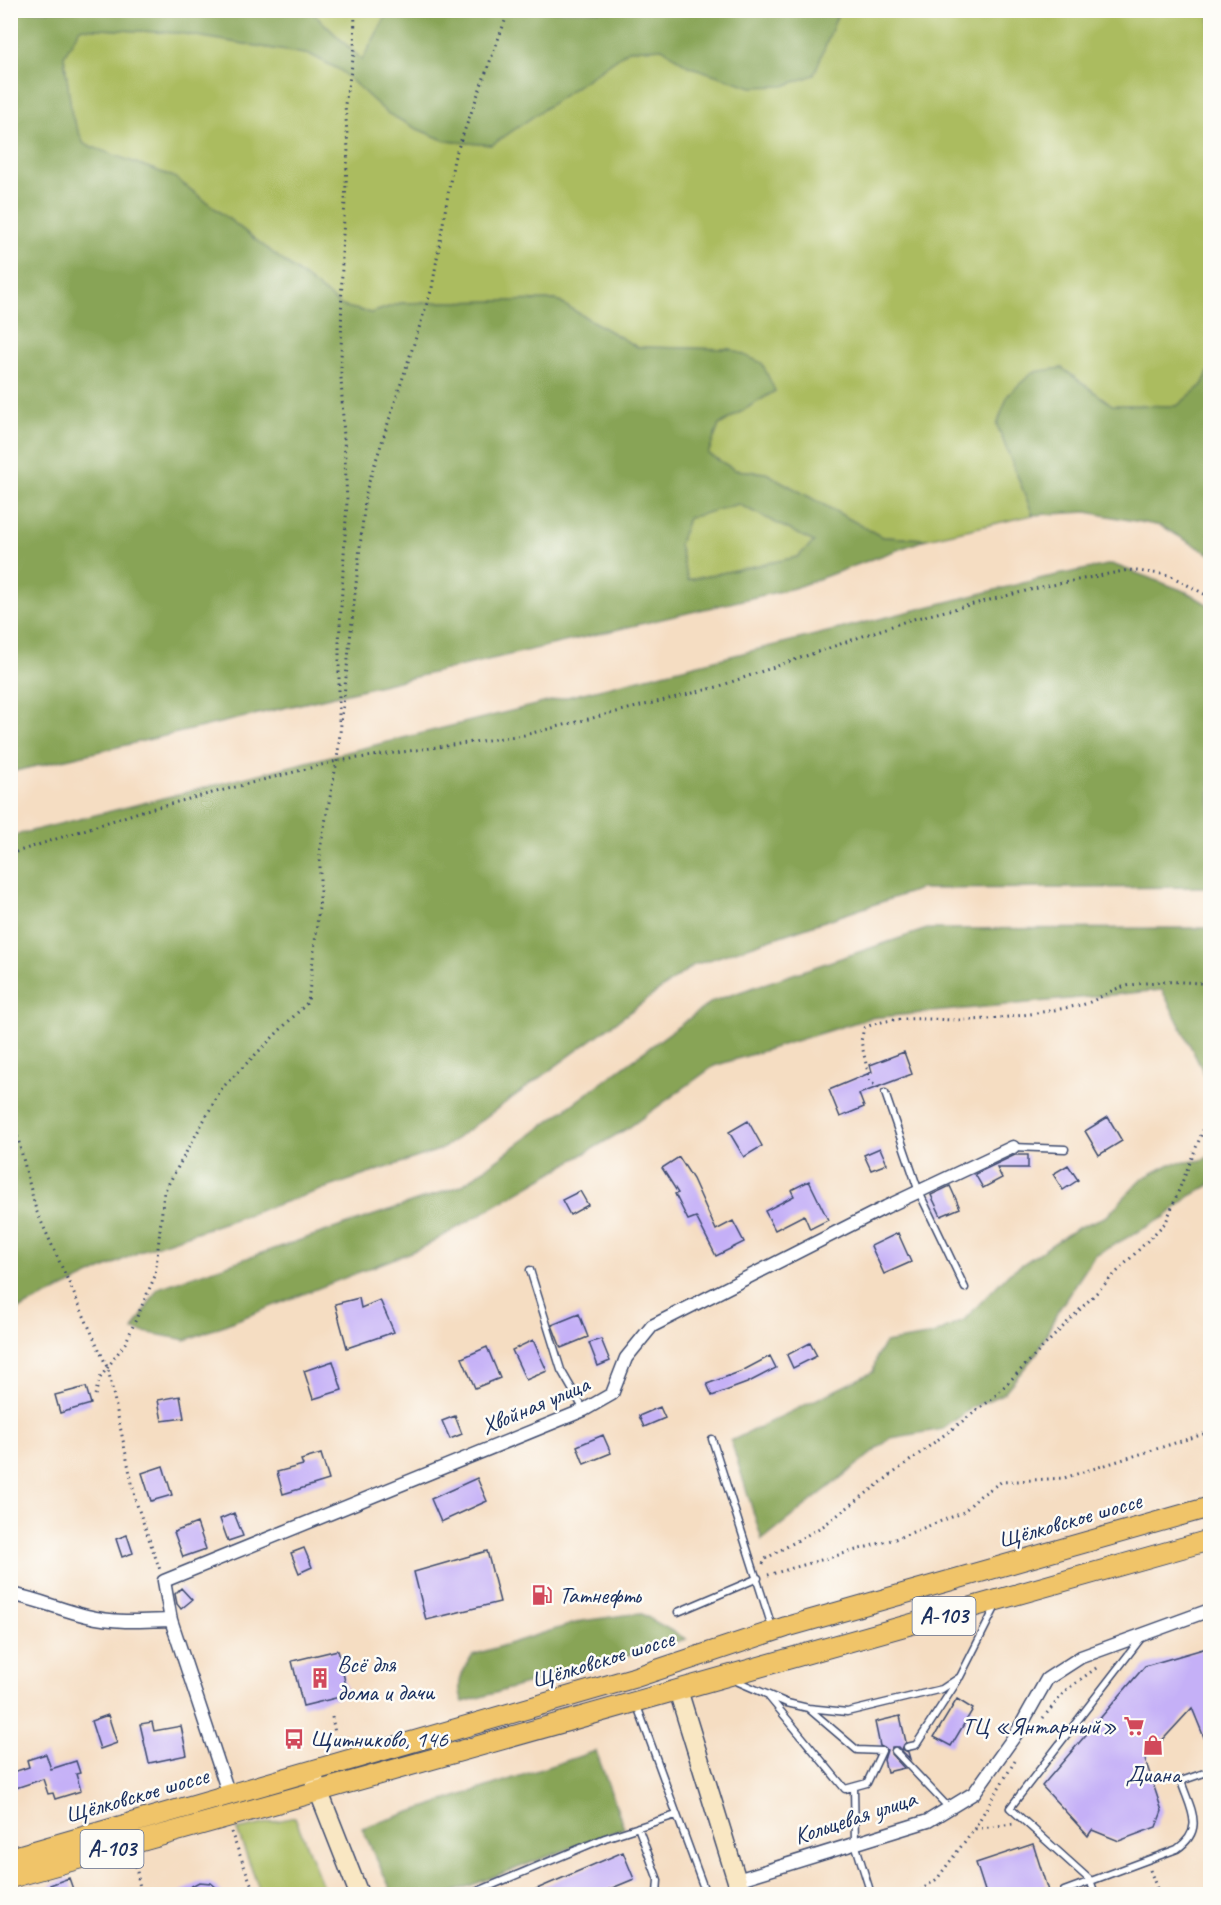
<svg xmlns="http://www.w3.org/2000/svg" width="1221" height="1905" viewBox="0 0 1221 1905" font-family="Caveat,sans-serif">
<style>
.green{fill:#abbc5f;stroke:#63765e;stroke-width:1.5}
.forest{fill:#88a456;stroke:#526a5a;stroke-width:1.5;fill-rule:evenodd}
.building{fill:#c5b0f7}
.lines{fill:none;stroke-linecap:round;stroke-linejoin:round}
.lane-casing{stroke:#3c496d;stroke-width:9}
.street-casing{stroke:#3c496d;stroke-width:15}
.secondary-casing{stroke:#3c496d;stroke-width:21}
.primary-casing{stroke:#3c496d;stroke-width:22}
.path{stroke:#3c496d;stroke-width:3;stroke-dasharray:1.5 4.5;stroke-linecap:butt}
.lane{stroke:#fff;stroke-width:6}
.street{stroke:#fff;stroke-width:12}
.secondary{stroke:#f9e7c3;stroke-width:18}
.primary{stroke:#f0c469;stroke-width:20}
.labels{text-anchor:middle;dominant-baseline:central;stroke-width:5;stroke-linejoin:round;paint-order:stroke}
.shield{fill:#fdfcf7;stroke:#5f6c8c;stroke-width:1.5}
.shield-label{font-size:22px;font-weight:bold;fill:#1b2f5e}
.street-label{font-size:24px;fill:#1b2f5e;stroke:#fdfcf7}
.poi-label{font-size:24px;fill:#1b2f5e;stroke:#fdfcf7;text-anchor:start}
</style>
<rect width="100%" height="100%" fill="#fdfcf7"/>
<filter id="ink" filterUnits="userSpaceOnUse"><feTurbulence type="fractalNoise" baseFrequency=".0167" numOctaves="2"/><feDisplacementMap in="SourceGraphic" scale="12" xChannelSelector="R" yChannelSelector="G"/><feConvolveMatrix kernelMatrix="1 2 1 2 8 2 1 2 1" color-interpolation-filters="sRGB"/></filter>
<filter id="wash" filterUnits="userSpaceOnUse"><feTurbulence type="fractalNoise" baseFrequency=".008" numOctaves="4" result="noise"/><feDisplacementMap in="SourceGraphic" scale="24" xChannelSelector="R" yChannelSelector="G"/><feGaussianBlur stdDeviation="1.35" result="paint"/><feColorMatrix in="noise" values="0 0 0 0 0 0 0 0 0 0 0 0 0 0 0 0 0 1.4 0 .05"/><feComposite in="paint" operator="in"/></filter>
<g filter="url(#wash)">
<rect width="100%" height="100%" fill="#f5ddc2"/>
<path class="green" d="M311,11H389L362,60Z
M839,11H1210V369L1202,385L1177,406L1112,405L1062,368L997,425L1033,515L927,539L882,537L766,473L735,470L708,454L719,425L775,391L731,349L637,347L556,300L401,303L371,313L342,306L174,177L84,145L72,117L64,56L79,28L179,33L311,55L340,70L387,113L415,128L446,141L492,145L629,50L662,48L688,66L813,75Z
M738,504L815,542L797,557L688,581L679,545L688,518Z
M295,1817L326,1894H261L237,1830Z"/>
<path class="forest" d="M10,11H311L362,60L389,11H839L814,75L784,86L752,87L688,66L662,48L629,50L492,145L446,141L415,128L387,113L340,70L311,55L179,33L80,28L64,56L72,116L84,144L174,177L342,306L371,313L401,303L556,300L637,347L731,349L762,363L775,391L719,425L708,454L735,470L766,473L882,537L927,539L794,588L11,772ZM738,504L814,542L797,557L688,580L679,545L688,518Z
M1062,368L1112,405L1177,406L1202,385L1210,369V554L1161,526L1087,512L1033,515L997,425L1008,395L1033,372Z
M1112,564L1187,592L1210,606V887L920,889L694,965L442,1149L143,1250L11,1313V836L1043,578Z
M1210,928V1085L1162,990L870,1018L714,1066L628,1128L426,1246L186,1340L133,1330L158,1288L461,1186L713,1001L927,929Z
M1210,1156V1185L1190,1196L1165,1217L1095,1255L1058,1311L1037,1353L1003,1394L973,1407L943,1429L891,1438L762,1540L731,1441L873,1372L877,1356L885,1343L933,1335L964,1320L1009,1273L1077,1228L1107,1216L1141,1179L1170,1164L1203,1160Z
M640,1613L686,1639L463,1702C455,1682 462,1672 473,1655L582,1621Z
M596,1751L624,1828L448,1894H393L362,1828Z"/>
<g id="blocks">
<path class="building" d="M904,1052L912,1074L859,1094L864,1107L840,1117L829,1090L872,1072L870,1065Z
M1108,1117L1122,1141L1099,1155L1085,1131Z
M748,1121L762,1146L744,1157L729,1132Z
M880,1148L887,1164L871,1170L864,1155Z
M1015,1155H1028V1168H997L1002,1178L983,1188L975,1174Z
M679,1157L693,1179L716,1230L733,1221L744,1242L716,1256L696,1217L688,1220L675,1194L678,1193L662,1168Z
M1068,1165L1078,1180L1063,1190L1053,1174Z
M809,1181L828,1220L810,1229L804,1215L775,1230L765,1211L794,1196L791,1190Z
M950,1186L960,1208L941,1216L931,1195Z
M580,1191L588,1205L570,1215L562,1200Z
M898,1233L911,1262L884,1274L871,1246Z
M359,1298L361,1308L380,1300L394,1332L347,1348L335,1304Z
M579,1314L588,1337L561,1348L552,1325Z
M601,1339L610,1361L598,1366L589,1343Z
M533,1340L547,1371L526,1380L512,1350Z
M810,1343L817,1356L793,1368L787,1355Z
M487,1347L500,1378L475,1388L462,1358Z
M770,1356L776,1368L747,1383L712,1396L707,1384L742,1371Z
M333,1361L342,1390L313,1399L304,1371Z
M86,1387L91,1404L60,1413L55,1395Z
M180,1396L184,1418L162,1421L158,1400Z
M660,1407L665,1418L644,1427L639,1416Z
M455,1416L462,1434L450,1439L442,1421Z
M603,1435L611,1453L584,1464L577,1446Z
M321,1454L329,1480L283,1494L277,1472L303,1465L301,1460Z
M163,1466L172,1495L151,1501L142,1473Z
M477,1478L487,1501L441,1522L431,1499Z
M234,1513L243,1536L228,1541L220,1519Z
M197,1523L206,1549L183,1557L174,1532Z
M127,1535L133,1553L122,1557L116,1539Z
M304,1548L312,1567L299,1573L291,1553Z
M487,1551L500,1602L426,1620L414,1572Z
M181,1588L192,1600L181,1609L177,1604L175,1594Z
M1210,1647V1752L1192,1708L1145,1759L1162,1811L1156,1827L1119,1841L1092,1830L1088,1836L1042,1786L1145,1666Z
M338,1650L348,1695L303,1706L292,1661Z
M957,1699L973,1709L951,1746L934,1737Z
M108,1715L117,1743L100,1749L91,1721Z
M900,1716L906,1742L902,1749L908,1752L910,1759L898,1747H892L891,1754L904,1768L887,1772L884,1760L887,1750L880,1746L875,1722Z
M152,1722L154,1731L181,1726L187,1755L149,1763L140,1724Z
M46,1754L51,1769L76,1761L80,1773L76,1774L81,1791L55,1799L53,1793L48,1794L43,1779L10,1790V1773L29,1767L27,1760Z
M1033,1844L1049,1894H986L976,1863Z
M623,1852L634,1879L598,1894H525Z
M69,1878L74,1892L53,1894L50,1885Z
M199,1882L211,1883L224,1894H177Z"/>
</g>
</g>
<g filter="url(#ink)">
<use href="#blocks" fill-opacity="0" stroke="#3c496d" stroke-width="1.5"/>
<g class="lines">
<g class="lane-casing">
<path id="lane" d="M885,1093L919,1192L965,1288
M1013,1147L1065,1149
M530,1270L561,1370L584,1410
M712,1439L772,1627
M678,1612L758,1578
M734,1680L787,1703L808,1708L847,1712L942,1689L960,1677L996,1606
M769,1697L845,1789L867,1783L882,1751L857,1750L809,1709
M636,1703L706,1894
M907,1747L916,1745L958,1680
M895,1751L949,1808
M854,1787L855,1843L871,1894
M638,1827L658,1880L657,1894
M471,1894L605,1838L676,1815
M1064,1894V1891L1177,1849C1206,1829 1190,1809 1181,1781L1210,1771
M1095,1894L1090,1880L1010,1808L1142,1637"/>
</g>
<g class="street-casing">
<path id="street" d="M10,1594C38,1599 61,1610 87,1616C114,1623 144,1621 171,1620L229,1795
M171,1620L164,1581L584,1410L612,1394L626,1358L652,1326L886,1207L1013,1147
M737,1880L928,1821L974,1793L1016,1734L1047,1679L1081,1657L1210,1610"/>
</g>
<g class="secondary-casing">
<path id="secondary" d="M678,1690L741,1894
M311,1772L359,1894"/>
</g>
<g class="primary-casing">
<path id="primary" d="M10,1858L633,1678L786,1627L1210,1507
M10,1878L1210,1540"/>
</g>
<path class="path" d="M339,721V643L347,501L341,377L342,252L348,149L345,104L354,54L355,10
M10,854L142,811L337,761L524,735L717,687L909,620L1042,587L1129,570L1169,575L1210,597
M879,1088L870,1082L861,1041L864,1028C897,1013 933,1021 968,1020C1005,1019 1045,1012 1081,1005C1095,1002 1106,992 1119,988C1146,980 1183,981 1210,984
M10,1107L36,1210L108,1369L136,1502L160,1570
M95,1395L100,1378L126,1342L155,1276L164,1192L222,1088L308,1002L320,899V849L337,761L366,491L432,288L454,159L509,10
M763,1564L765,1559L823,1526L992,1399L1166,1222L1210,1113
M768,1575L895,1539L962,1513L980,1496L1001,1482L1064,1478L1210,1432
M332,1717L335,1733
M1043,1718L1066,1690L1099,1666
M974,1829L1015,1761
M231,1832L255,1894
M135,1860L141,1894
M1150,1870L1159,1894
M915,1894L937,1879L974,1829L1013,1824"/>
<use href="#lane" class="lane"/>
<use href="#street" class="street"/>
<use href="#secondary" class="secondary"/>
<use href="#primary" class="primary"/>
</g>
</g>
<defs>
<g id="fuel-bare" transform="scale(1.62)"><path d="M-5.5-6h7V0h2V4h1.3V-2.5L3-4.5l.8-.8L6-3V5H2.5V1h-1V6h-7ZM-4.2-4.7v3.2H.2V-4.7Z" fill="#d1495b" stroke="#fdfcf7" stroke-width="2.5" paint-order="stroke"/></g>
<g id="building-bare" transform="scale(1.62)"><path d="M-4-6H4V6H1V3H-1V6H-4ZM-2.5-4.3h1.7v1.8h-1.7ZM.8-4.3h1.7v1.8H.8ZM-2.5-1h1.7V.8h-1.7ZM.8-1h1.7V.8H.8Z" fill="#d1495b" stroke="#fdfcf7" stroke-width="2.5" paint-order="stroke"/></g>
<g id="supermarket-bare" transform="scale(1.62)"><path d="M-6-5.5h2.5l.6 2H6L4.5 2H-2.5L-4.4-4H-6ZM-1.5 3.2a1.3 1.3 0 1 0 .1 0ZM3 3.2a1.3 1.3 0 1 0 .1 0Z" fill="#d1495b" stroke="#fdfcf7" stroke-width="2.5" paint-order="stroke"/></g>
<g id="bus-bare" transform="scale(1.62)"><path d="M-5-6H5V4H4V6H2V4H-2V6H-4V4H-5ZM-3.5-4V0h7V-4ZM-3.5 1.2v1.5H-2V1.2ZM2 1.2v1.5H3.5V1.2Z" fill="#d1495b" stroke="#fdfcf7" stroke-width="2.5" paint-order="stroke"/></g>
<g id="shop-bare" transform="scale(1.62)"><path d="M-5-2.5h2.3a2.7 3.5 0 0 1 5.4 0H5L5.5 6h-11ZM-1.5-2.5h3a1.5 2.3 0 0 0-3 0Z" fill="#d1495b" stroke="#fdfcf7" stroke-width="2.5" paint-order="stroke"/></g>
</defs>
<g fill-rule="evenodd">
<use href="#fuel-bare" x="542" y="1595"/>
<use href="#building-bare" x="320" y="1678"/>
<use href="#supermarket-bare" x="1134" y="1726"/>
<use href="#bus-bare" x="294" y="1739"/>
<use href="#shop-bare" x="1153" y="1745"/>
</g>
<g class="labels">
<g class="shield">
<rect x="912.5" y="1597" width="63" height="38" rx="4.5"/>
<rect x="80.5" y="1830" width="63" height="38" rx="4.5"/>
</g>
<g class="shield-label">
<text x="944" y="1616">А-103</text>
<text x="112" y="1849">А-103</text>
</g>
<g class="street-label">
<text transform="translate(535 1405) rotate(-23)">Хвойная улица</text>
<text transform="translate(1070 1520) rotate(-16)">Щёлковское шоссе</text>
<text transform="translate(603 1659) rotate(-17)">Щёлковское шоссе</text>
<text transform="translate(137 1795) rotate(-16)">Щёлковское шоссе</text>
<text transform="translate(855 1817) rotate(-18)">Кольцевая улица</text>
</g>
<g class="poi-label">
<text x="559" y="1595">Татнефть</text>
<text x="337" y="1664">Всё для<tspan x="337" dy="28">дома и дачи</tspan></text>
<text x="1117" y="1726" text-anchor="end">ТЦ «Янтарный»</text>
<text x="311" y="1739">Щитниково, 146</text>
<text x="1153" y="1774" text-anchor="middle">Диана</text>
</g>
</g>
<rect width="1221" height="1905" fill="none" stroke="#fdfcf7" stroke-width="36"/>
</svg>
